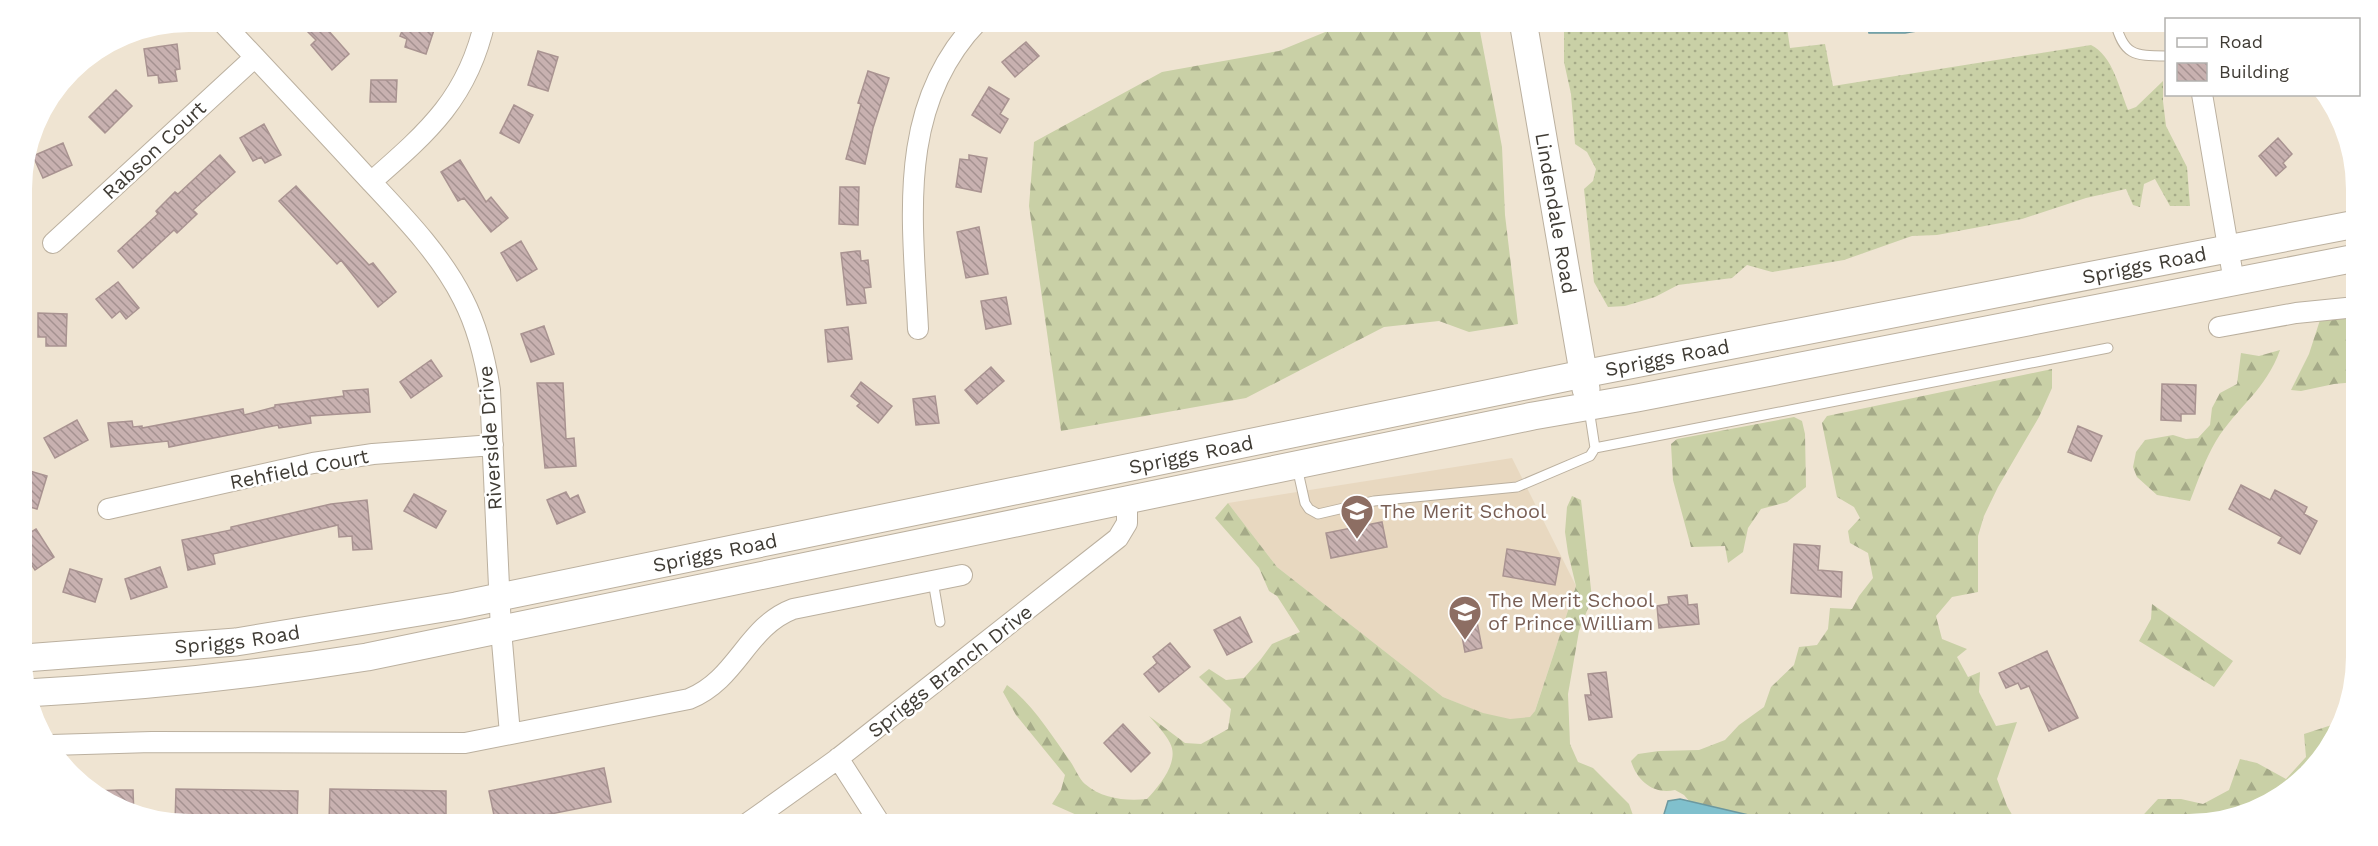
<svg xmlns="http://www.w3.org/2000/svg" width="2378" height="846" viewBox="0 0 2378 846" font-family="'Work Sans',sans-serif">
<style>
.built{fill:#e8d8c0}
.grass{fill:url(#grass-dots)}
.forest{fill:url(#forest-firs)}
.water{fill:#80c0cd;stroke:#6c989f;stroke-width:1.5}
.building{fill:url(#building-back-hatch);stroke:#a99391;stroke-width:1.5}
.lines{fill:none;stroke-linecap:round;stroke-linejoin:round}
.lane-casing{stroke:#bbb09f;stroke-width:11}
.street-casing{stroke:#bbb09f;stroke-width:22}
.secondary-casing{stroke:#bbb09f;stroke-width:29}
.lane{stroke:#fff;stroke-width:9}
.street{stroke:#fff;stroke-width:20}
.secondary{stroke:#fff;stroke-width:27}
.labels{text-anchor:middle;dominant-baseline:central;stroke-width:5;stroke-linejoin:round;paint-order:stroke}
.street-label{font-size:20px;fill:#3f3b34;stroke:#fff}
.education-label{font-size:20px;fill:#785e54;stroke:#fff;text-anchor:start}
</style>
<defs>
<pattern id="grass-dots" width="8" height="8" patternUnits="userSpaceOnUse" patternTransform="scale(1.5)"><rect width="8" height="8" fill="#c9d0a6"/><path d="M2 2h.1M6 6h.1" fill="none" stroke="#a5aa88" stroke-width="1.8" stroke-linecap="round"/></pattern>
<pattern id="forest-firs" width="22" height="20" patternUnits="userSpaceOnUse" patternTransform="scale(1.5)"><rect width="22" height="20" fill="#c9d0a6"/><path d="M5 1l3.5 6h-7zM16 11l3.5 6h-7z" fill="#a5aa88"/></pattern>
<pattern id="building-back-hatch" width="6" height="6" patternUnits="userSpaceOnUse" patternTransform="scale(1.5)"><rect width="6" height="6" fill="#c8b1b0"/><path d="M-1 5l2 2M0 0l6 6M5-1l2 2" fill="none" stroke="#a49190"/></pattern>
</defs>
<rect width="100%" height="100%" fill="#efe4d2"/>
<path class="built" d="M1512,458L1576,586L1528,732L1443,697L1277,567L1228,503Z"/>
<path class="grass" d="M1587,21H1786L1790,48L1825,44L1833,86L2091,45C2113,56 2119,88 2128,110L2136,107L2163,81V101L2166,126L2187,167L2190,206H2170L2155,179L2144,184L2140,207L2133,205L2126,189L2086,198L2022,219L1937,235L1912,236L1844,260L1772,272L1747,265L1732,278L1678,285L1655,297L1625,306L1608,307L1594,282L1584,189L1593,181L1596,169L1587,152L1575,144L1571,94L1564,62V32L1587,24Z"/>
<path class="forest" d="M1352,21L1398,27L1410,21H1478L1502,147L1505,215L1518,324L1469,332L1439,321L1384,327L1246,398L1061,431L1029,206L1034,142L1162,72L1279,51Z
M2356,316V382L2334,384L2301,391L2291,390L2309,354L2320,320Z
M2280,350C2266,390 2237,407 2216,441C2205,459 2198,481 2190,501L2157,495L2137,477L2133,467L2136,452L2145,440L2173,435L2186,439L2198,438L2210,425L2212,408L2220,393L2237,384L2241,353L2259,356Z
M2052,369V388L2039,417L1998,487L1984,516L1978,536V592L1952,597L1936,616L1942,639L1967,649L1957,657L1968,677L1980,672L1979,692L1996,726L2017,722L1997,779L2007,806L2018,825H1770L1757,817L1690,802L1684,795L1675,790C1654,795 1637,781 1631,761L1638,754L1659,751L1699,750L1725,740L1739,725L1764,707L1771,687L1794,665L1799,647L1817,645L1828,629L1830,608L1852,609L1859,596L1873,578L1868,553L1850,543L1848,531L1860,518L1854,507L1837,497L1822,423L1827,416Z
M1794,417L1802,421L1805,434L1806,487L1787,502L1761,509L1748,528L1743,552L1728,563L1725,546L1691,547L1673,480L1671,444L1677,439Z
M1572,496L1581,500L1592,598L1579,631L1568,694L1570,744L1578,762L1593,768L1629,804L1635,821L1639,825H1416L1391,814L1375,825H1093L1088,820L1052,804L1061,790L1065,775L1016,715L1003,692L1007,685C1031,702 1053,737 1070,761C1075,768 1079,779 1085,784C1102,799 1126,801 1147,799C1159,786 1180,762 1170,743C1165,733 1156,724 1149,716L1185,743L1201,744L1228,729L1231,709L1199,677L1209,669L1226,680L1244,678L1261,659L1272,644L1300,632L1277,596L1269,591L1259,568L1215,518L1228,503L1277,567L1443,697L1483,713L1510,719L1530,717L1535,711L1576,586L1568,553L1565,532L1567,507Z
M2152,604L2233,661L2214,687L2139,641L2151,619Z
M2341,722L2292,790L2200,825H2134L2158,799H2181L2203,804L2229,790L2240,759L2257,763L2286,779L2306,757L2304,734Z"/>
<path class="water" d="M1866,21H1976L1905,33H1869Z
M1680,799L1757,817L1770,825H1665L1664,814L1668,801Z"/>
<path class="building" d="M297,21H320L349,54L332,70L311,45L316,40Z
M406,21H437L426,54L405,47L407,39L400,36Z
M1026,42L1039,56L1015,77L1002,62Z
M177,44L180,69L175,70L177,81L159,83L158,75L148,76L144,49Z
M538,51L558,57L548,91L528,85Z
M868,71L889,78L873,128L865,164L846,159L861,104L858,103Z
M371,80H397L396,102H370Z
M989,87L1009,99L1000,114L1008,119L1000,133L972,115Z
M116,90L132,106L105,133L89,117Z
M514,105L533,115L519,143L500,133Z
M264,124L281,155L265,163L261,157L253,161L240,138Z
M2278,138L2292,154L2283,163L2286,167L2276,176L2259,156Z
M63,143L72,165L43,178L33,156Z
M220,155L235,172L193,210L197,214L177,233L174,230L133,268L118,251L158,214L156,211L175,192L178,194Z
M969,155L987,158L981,192L956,187L960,159L969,160Z
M460,160L486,202L491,197L508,218L491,232L464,198L458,201L441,172Z
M296,186L369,265L373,263L396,292L378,307L341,260L337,264L279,201Z
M840,187H859L858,225L839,224Z
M979,227L988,274L966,278L957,232Z
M521,241L537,269L517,281L501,253Z
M857,251H860L861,261L868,260L871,287L864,288L866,303L847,305L841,253Z
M118,282L139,308L126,319L120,311L112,318L96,299Z
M1006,297L1011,324L986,329L981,301Z
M38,313L67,314L66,346H46V337H38Z
M544,326L554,354L531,362L521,334Z
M848,327L852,359L828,362L825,330Z
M431,360L442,376L411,398L400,382Z
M991,367L1004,381L977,404L965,390Z
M861,382L892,406L878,423L857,406L860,403L851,396Z
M537,383H563L566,439L574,438L576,466L545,468Z
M2162,384L2196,385L2195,414H2181V421L2161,420Z
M368,389L370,412L310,416L311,423L279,428L278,425L169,447L168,441L111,447L108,423L132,421L133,427L142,426V428L243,409L244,415L275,407V405L344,396L343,391Z
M935,396L939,423L916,425L913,399Z
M77,420L88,440L55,458L44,438Z
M2078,426L2102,436L2091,461L2068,452Z
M23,469L47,476L37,509L23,505Z
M2241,485L2270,500L2275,490L2307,507L2304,514L2317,521L2300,554L2278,543L2282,537L2229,509Z
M566,492L570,499L578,495L585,512L557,524L547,500Z
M414,494L446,511L436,528L404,511Z
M367,500L372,549L353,550L352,536L339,537L338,525L213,554L215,564L188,570L182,540L231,530V527L331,504Z
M1382,522L1387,547L1331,558L1326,533Z
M36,529L54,557L35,570L31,564L23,569V537Z
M1794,544L1820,546L1818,570L1842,572L1841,597L1791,593Z
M1507,549L1560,558L1555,585L1503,576Z
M160,567L167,587L131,599L125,579Z
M70,569L102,579L95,602L63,592Z
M1687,595L1688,605L1697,604L1699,624L1659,628L1657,606L1669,604L1668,597Z
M1240,617L1252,642L1227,655L1214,630Z
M1477,622L1482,648L1465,652L1460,626Z
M1170,643L1190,667L1159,692L1144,674L1157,663L1153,657Z
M2047,651L2078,718L2049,731L2029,686L2021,689L2018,683L2006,688L1999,673Z
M1606,672L1612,717L1589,720L1585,695H1591L1588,674Z
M1123,724L1150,753L1131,772L1104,743Z
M604,768L611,802L496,825L489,791Z
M176,789L298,791L297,825H188L175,823Z
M330,789L446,791V824L329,821Z
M119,790H133L134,816L97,791Z"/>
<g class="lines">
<g class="lane-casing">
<path id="lane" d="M2115,21C2123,55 2134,56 2166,56
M1589,409L1595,448L2108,348
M1297,467L1305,503L1309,509L1318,514L1374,501L1517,487L1590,456L1595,448
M933,581L940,622"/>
</g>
<g class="street-casing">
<path id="street" d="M221,21C268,71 315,121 361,171C397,210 439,251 463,299C478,328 485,358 490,390L501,630L510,734
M2202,94L2234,282
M371,182C428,132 468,98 485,21
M53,243L255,57
M2219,327L2296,313L2356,307
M918,329C913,221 895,107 978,21
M108,509L313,463L373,454L493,445
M51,745L152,742L465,743L689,699C738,679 746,627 793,609L962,575
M838,758L881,825
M745,825L836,760L1118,538L1127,523V499"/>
</g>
<g class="secondary-casing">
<g id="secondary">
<path id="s1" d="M1523,21L1586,389"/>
<path id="s2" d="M24,658L236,642L456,606L1583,374L2356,224"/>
<path d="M26,693C140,687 253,675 367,657L1533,416L1637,398L2356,258"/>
</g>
</g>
<use href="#lane" class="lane"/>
<use href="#street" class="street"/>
<use href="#secondary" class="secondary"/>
</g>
<defs>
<g id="school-pin" transform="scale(1.725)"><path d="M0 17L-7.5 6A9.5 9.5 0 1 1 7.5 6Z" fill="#8d6e63" stroke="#fff"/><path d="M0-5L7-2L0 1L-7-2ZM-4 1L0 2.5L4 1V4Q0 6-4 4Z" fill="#fff"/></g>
</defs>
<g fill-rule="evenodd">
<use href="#school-pin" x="1357" y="511"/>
<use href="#school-pin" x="1465" y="612"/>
</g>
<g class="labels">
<g class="street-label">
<text transform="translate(154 150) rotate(-43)">Rabson Court</text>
<text stroke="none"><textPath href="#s1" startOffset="195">Lindendale Road</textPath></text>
<text stroke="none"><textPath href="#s2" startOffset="2158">Spriggs Road</textPath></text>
<text stroke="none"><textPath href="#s2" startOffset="1672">Spriggs Road</textPath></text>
<text transform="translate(490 438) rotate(-94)">Riverside Drive</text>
<text stroke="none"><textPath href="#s2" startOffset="1186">Spriggs Road</textPath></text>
<text transform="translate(299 469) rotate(-11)">Rehfield Court</text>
<text stroke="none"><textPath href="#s2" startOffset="700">Spriggs Road</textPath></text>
<text stroke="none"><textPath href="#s2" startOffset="214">Spriggs Road</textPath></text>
<text transform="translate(950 671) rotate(-38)">Spriggs Branch Drive</text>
</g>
<g class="education-label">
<text x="1380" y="511">The Merit School</text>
<text x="1488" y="600">The Merit School<tspan x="1488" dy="23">of Prince William</tspan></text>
</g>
</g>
<path d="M0 0H2378V846H0ZM189 32H2189A157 157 0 0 1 2346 189V657A157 157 0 0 1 2189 814H189A157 157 0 0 1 32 657V189A157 157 0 0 1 189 32Z" fill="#fff" fill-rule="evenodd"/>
<rect x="2165" y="18" width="195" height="78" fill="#ffffff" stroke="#b2b1ae" stroke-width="1.5"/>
<rect x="2177" y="38" width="30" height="9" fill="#ffffff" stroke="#b2b1ae" stroke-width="1.5"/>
<text x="2219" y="48" font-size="18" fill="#3f3b34">Road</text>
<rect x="2177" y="63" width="30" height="18" fill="url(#building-back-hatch)" stroke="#b2b1ae" stroke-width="1.5"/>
<text x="2219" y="78" font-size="18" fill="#3f3b34">Building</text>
</svg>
